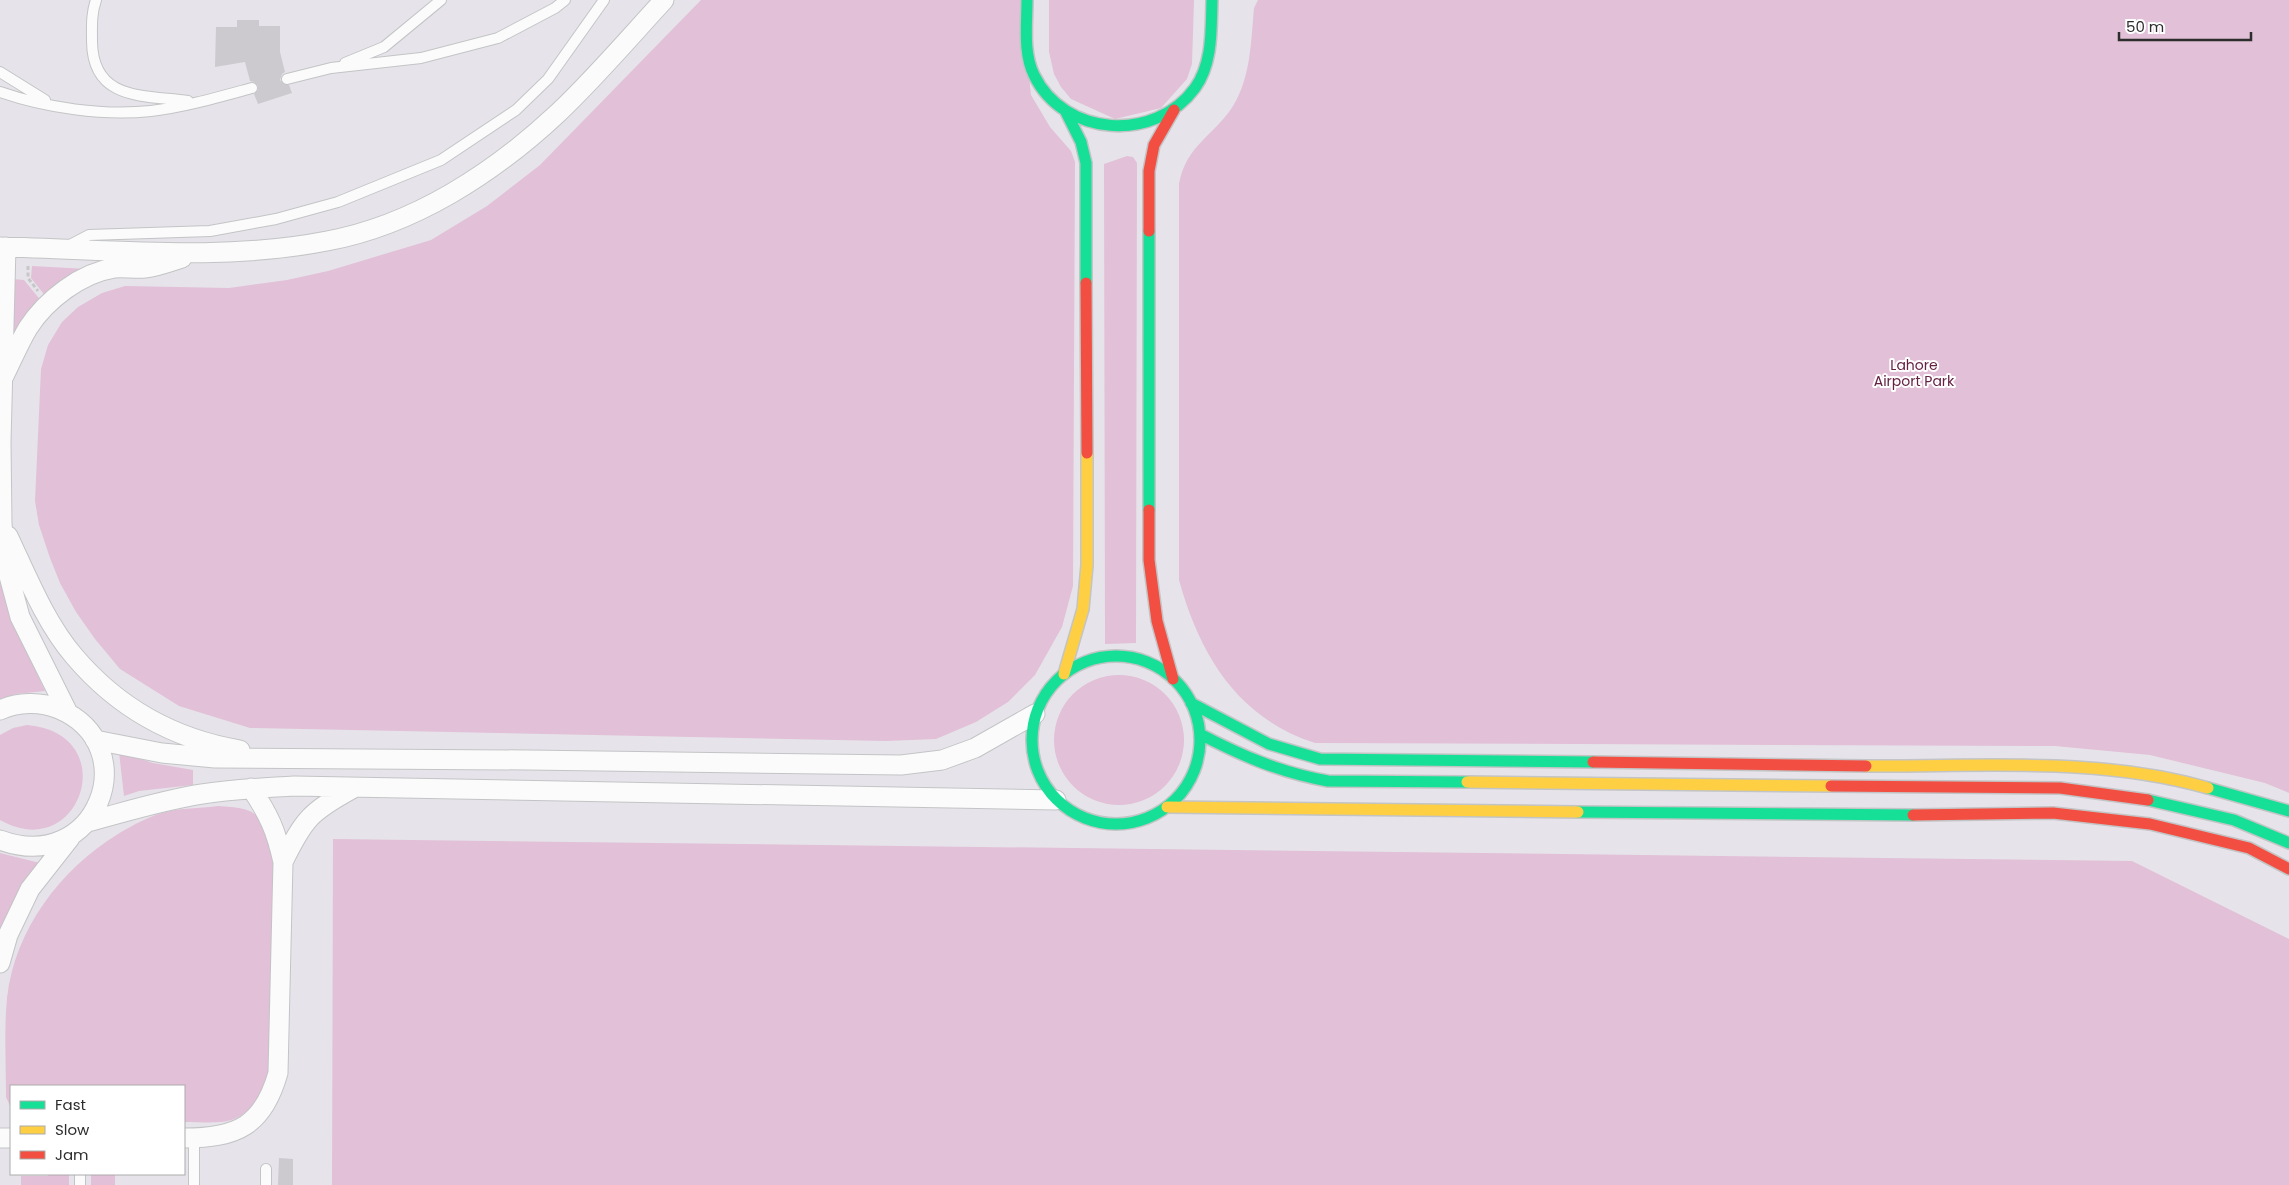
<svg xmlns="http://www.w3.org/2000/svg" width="2289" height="1185" viewBox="0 0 2289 1185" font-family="Poppins,sans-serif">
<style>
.green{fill:#e2c0d7}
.building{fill:#cccacf}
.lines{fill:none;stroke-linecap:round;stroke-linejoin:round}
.lane-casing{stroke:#c3c4c5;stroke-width:12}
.street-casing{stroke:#c3c4c5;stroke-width:21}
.fast-casing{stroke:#c3c4c5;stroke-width:14}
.slow-casing{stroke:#c3c4c5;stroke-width:14}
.jam-casing{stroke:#c3c4c5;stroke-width:14}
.path{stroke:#c7c7c7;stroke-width:3;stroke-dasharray:4 2.5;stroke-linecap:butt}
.lane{stroke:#fbfbfc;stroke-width:10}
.street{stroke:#fbfbfc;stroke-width:19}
.fast{stroke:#16e098;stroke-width:11}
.slow{stroke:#ffcf43;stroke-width:11}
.jam{stroke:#f24e42;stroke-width:11}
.labels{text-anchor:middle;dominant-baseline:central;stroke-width:4;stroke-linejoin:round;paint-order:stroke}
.park-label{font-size:14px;fill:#652242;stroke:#fff}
</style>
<rect width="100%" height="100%" fill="#e6e4ea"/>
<path class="green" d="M701,0H1021L1031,95L1050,127L1071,151L1075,162L1073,586L1062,627L1035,675L1008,702L976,722L936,739L886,741L250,728L179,706L120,669L95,639L76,612L60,583L50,558L39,525L35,501L41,369L48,345L62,322L78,307L102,293L125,286L229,288L287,280L328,271L431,240L487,206L540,165Z
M1049,0H1194L1192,64L1187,79L1161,108L1115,119L1071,99L1061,87L1054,74L1049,52Z
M1258,0H2289V793L2265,783L2150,755L2055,746L1315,743C1238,718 1200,656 1179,580V184C1186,145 1214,136 1233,106C1251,77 1251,40 1254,8Z
M1127,156L1133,157L1137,163L1136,643L1105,644L1104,164Z
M32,266L87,269L47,298L31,278Z
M13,279L24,280L42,302L13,340Z
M0,574L16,629L45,691L16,694L0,700Z
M1054 740a65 65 0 1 1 130 0a65 65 0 1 1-130 0Z
M27,725C124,733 81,866 0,820V735L13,728Z
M119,752L153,763L193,770V785L139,791L124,796Z
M218,806C252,808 255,810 275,837L271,1085C237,1126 235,1123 184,1122V1086H11V1108L6,1097C6,1064 4,1030 7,998C15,929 60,870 118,834C133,825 151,815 169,811C185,808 202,808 218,806Z
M333,839L2132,861L2289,939V1185H332Z
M0,853L40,863L0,941Z
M48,1174H69V1185H21V1176H48Z
M91,1174H115V1185H91Z"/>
<path class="building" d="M237,20H259V26H280V52L285,72L282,74L280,80L285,85H289L292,93L258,104L254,94L258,90V86L254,82L250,81L245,62L215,67L216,27H237Z
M279,1158L293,1159V1185H278Z"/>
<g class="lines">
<g class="lane-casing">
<path id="lane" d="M96,0C91,14 92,28 92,42C93,101 144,95 188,101
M345,63L384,47L441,0
M0,72L45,100
M287,79L331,68L421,58L498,38L555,8L565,0
M0,92C46,108 103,116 151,111C185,107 219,97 252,88
M68,246L89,235L210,231L276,219L338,202L441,160L516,110L548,79L604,0
M80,1185V1174
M194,1185V1138
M266,1185V1169"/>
</g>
<g class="street-casing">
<path id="street" d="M0,247C109,249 220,262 327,241C414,225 494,173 558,113C595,78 629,38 664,0
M6,247L1,442L2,524L6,565L20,617L68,713
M4,376C12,360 19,343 28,328C46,300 81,273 114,268C124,267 135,269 145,268C157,267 170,262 182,258
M8,536C27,576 45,622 74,656C118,708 174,739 240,750
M0,710C18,702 40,701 59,709C146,746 97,876 0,840
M95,740L162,753L215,758L528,760L901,765L942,760L975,748L1035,714
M87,822C125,812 163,800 202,794C233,789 263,788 294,786L1056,800
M283,862C304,819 310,812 352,789
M0,963L8,935L30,889L70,838
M0,1138H11
M184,1138C237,1138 263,1126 278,1073L283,862C276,830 269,815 251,788"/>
</g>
<g class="fast-casing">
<path id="fast" d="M1027,0C1027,24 1023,53 1034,75C1064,137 1155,143 1195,88C1213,63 1211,29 1212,0
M1065,110L1081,142L1086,163V283
M1149,231V510
M1032 740a84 84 0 1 1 168 0a84 84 0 1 1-168 0Z
M1191,703L1269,744L1320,759L1593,762
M1200,734C1242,756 1282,773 1328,781L1467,782
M2208,788L2289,811
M2148,800L2234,820L2289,843
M1578,812L1913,815"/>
</g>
<g class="slow-casing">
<path id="slow" d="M1064,674L1083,609L1087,565V453
M1866,766C1979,767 2097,756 2208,788
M1467,782L1831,786
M1167,807L1578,812"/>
</g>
<g class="jam-casing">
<path id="jam" d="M1149,231V171L1154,145L1174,110
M1086,283L1087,453
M1149,510V560L1157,621L1173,679
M1593,762L1866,766
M1831,786L2060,788L2148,800
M1913,815L2053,813L2150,824L2249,848L2289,869"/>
</g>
<path class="path" d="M28,266V278L38,291"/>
<use href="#lane" class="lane"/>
<use href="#street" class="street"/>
<use href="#fast" class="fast"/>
<use href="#slow" class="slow"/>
<use href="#jam" class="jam"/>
</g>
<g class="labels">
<g class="park-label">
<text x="1914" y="365">Lahore<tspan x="1914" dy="16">Airport Park</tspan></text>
</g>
</g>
<rect x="10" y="1085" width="175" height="90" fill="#ffffff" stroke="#ababab"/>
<rect x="20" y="1101" width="25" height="8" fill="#16e098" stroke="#ababab"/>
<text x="55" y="1110" font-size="15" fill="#2d2d2d">Fast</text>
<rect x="20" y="1126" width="25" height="8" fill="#ffcf43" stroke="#ababab"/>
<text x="55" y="1135" font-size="15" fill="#2d2d2d">Slow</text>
<rect x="20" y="1151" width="25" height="8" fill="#f24e42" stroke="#ababab"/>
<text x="55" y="1160" font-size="15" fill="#2d2d2d">Jam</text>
<path d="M2119 32v8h132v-8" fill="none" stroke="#2d2d2d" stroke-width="2.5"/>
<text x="2126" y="32" font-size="15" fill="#2d2d2d" stroke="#ffffff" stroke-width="4" paint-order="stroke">50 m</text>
</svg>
